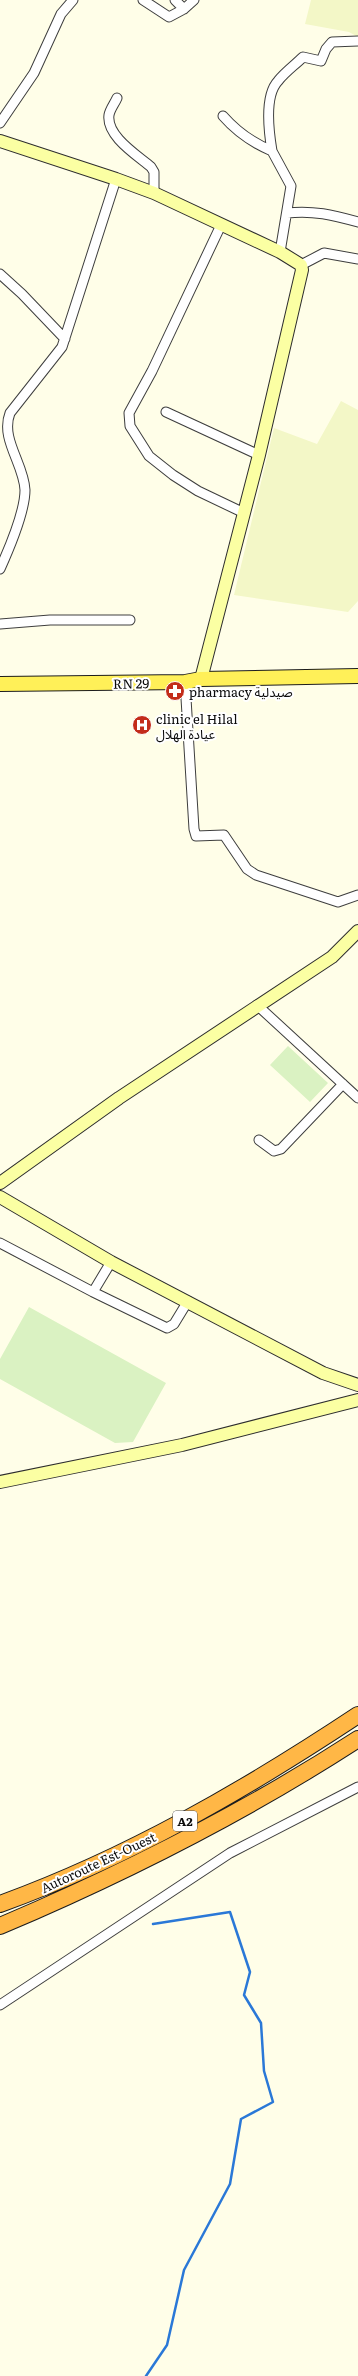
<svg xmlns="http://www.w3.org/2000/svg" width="358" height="2376" viewBox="0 0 358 2376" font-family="Literata,'Noto Sans Arabic',serif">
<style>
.farmland{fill:#f3f7c7}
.pitch{fill:#daf2c2}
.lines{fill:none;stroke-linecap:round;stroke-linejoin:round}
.stream{stroke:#2a78d7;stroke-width:2.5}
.street-casing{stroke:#3e3e3e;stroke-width:11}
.secondary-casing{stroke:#2d2d2d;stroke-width:14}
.primary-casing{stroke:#1c1c1c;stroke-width:16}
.highway-casing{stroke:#1c1c1c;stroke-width:18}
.street{stroke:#fff;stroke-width:9}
.secondary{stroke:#fbffa3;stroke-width:12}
.primary{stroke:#fff058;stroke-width:14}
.highway{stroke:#ffb746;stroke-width:16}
.labels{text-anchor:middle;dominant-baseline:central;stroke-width:4;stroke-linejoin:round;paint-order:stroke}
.shield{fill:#fff;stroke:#545454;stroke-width:1}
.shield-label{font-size:12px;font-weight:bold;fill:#0b0b0b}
.street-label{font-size:13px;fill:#0b0b0b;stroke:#fff}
.poi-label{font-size:13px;fill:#0b0b0b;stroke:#fff;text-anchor:start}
</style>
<rect width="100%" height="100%" fill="#fffee8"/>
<path class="farmland" d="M311,0H358V37L349,32L305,24Z
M341,401L358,410V601L348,612L234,595L274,428L317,444Z"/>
<path class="pitch" d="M288,1046L328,1083L310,1102L270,1065Z
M29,1307L166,1383L133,1442L115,1443L0,1379V1359Z"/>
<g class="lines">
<path class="stream" d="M146,2376L167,2345L184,2270L230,2184L241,2119L273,2102L264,2071L261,2023L244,1995L250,1972L230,1912L153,1924"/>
<g class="street-casing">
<path id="street" d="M143,0L169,17L184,9L194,0
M175,0L184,9
M117,98C115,103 110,109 109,115C106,136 137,155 151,167L154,172V193
M223,116C237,132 253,143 272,151C269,133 264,96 278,81C285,72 295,65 303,57L321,61L326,49L332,42L358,41
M0,123L34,73L61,14L73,0
M272,151L291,186L280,252
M287,213C313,210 333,215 358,222
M221,225L152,371L129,413L130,426L149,456L173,475L198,491L242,512
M301,265L324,253L358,259
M0,274L22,294L65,339
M166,412L259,455
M0,569C9,549 25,512 25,490C24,464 0,439 10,413L62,347L116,179
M0,624L50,620H130
M185,682L194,829L196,836L224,835L247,869L256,875L338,902L358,895
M257,1005L358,1098
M259,1140L274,1151L281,1149L343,1084
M0,1243L93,1292L167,1328L174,1324L188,1301
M93,1292L111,1262
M0,2005L230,1853L358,1787"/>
</g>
<g class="secondary-casing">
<path id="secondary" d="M0,141L116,179L154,193L280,252L301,265L302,270L259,455L201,679
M0,1183L119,1098L332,957L358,931
M0,1197L111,1262L323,1373L358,1385
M0,1482L182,1445L358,1400"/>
</g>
<g class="primary-casing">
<path id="primary" d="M0,684L185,682L201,679L358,676"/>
</g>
<g class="highway-casing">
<path id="highway" d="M0,1904C127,1858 245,1790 358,1715
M0,1926C125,1873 244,1813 358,1739"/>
</g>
<use href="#street" class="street"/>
<use href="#secondary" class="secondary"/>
<use href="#primary" class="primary"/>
<use href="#highway" class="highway"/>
</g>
<defs>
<g id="pharmacy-disc" transform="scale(1)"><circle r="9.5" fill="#c32c1a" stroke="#fff"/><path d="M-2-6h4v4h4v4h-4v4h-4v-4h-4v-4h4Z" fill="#fff"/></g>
<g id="hospital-disc" transform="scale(1)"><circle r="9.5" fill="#c32c1a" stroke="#fff"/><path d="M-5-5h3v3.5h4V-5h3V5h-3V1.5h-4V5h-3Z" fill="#fff"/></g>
</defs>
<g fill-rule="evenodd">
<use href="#pharmacy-disc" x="175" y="691"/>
<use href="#hospital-disc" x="142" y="725"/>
</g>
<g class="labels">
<rect class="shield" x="173" y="1811" width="24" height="20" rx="3"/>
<g class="shield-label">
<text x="185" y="1821">A2</text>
</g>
<g class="street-label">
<text transform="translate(131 683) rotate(-1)">RN 29</text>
<text transform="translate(98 1862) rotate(-25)">Autoroute Est-Ouest</text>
</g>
<g class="poi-label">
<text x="189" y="691">pharmacy صيدلية</text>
<text x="156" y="718">clinic el Hilal<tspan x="156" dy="15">عيادة الهلال</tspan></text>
</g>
</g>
</svg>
